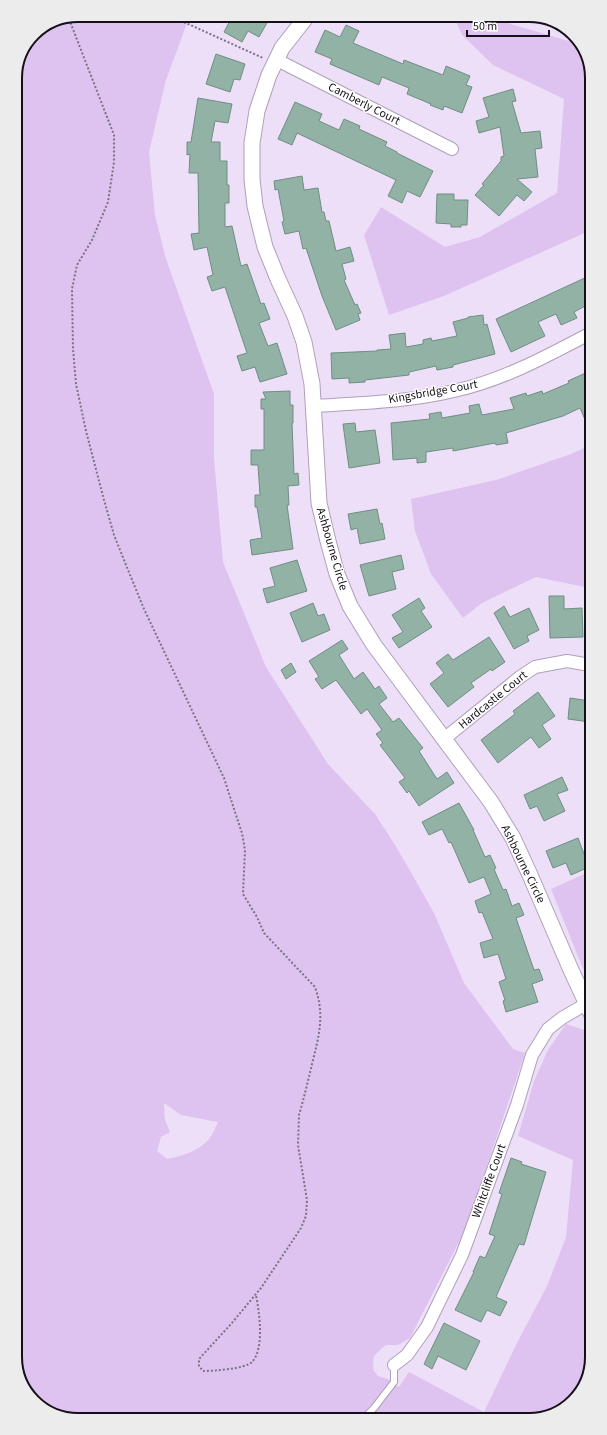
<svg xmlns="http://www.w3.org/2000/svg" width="607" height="1435" viewBox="0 0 607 1435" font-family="'Source Sans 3',sans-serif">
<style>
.green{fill:#dec3f0;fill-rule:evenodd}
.building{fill:#92b2a6;stroke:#6f8e82}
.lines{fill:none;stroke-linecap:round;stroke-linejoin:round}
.service-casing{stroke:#aea0b9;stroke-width:8}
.minor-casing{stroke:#aea0b9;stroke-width:14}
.tertiary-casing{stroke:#aea0b9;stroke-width:17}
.path{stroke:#7b7283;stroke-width:2;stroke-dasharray:2 2;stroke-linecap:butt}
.service{stroke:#fff;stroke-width:6}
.minor{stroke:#fff;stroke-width:12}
.tertiary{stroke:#fff;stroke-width:15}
.labels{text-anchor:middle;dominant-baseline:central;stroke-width:3;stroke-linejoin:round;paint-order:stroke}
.street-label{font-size:12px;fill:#140f18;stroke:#fff}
.rim{fill:none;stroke:#140f18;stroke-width:2}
</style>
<rect width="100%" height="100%" fill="#eedff9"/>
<path class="green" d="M78,15H190L166,80L149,152L155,215L166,259L214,394V458L223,562L266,667L328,764L375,814L397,848L434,913L464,983L513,1049L525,1053L466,1228L410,1338L398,1345H387L383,1347L374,1356L373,1364L374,1371L378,1376L388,1379L399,1387L409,1372L484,1412L517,1343L547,1286L566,1237L573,1160L518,1136L534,1081L548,1050L566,1024L584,1030L591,1041L592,1357L579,1395L549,1417L74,1420L40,1407L18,1377L15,74L34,33ZM164,1103L181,1115L218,1122C215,1128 213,1134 209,1139C199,1151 182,1156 167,1159L157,1151L161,1137L170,1132L165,1120Z
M453,15H480L579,44L589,58V231L444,296L389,315L364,235L381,207L445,247L480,237L557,193L564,99L493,65L462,35Z
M590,445V588L536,577L482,603L463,618L431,574L415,531L411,499L496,480L571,454Z
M591,871V984L581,964L551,889Z"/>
<path class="building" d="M233,15H257L268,21L259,37L248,31L242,42L224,32Z
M346,25L359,31L353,43L403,64L404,60L443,75L446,66L470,76L466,85L472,87L462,113L444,106L443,110L430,105L431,104L407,94L409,88L382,77L379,85L330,64L332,59L315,52L325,30L340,37Z
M216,54L245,64L240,80L234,79L230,92L206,84Z
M513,89L516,101L512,102L521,133L540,131L542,148L535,149L538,177L517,179L532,192L524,201L517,195L499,216L475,195L484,185L482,184L501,161V157L504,156L500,127L479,133L476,121L489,117L483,98Z
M198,98L232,104L228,123L215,121L211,142H220V161H227V185H229V203H225V227L232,226L241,266L247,264L261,304L264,303L270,319L259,323L268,346L277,343L287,374L260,382L255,367L242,371L237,356L247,353L225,287L212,291L207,277L213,275L207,247L194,250L191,234L199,233L198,173H189L190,154L187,155V142H191Z
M295,102L322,114L319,121L339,130L344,119L360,126L359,129L387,142L385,146L397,152V153L433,171L420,197L407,191L402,203L388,196L396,180L297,133L292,145L278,139Z
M302,176L304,190L318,188L322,212H324L326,221H329L336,251L350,247L354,261L342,264L346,279L344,280L355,305L357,304L361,313L358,314L360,320L336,330L322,296L306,248L303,249L299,231L285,234L282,222L284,221L278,189L275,190L274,181Z
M437,194H454V200H468L467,225H461V227H451V224L436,223Z
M589,276V304L574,312L577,318L561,325L556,314L538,322L545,336L511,352L496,319Z
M483,315L484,325L487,324L495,354L453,365V367L437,370L436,366L409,372V375L365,380V382L349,383V378L332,379L331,353L377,351V350L391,349L389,335L405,333L406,347L423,344V340L431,338L432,341L457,336L453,322L468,318V317Z
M590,371V431L580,408L563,416L506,433L508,443L496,445L495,443L453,451V448L426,452V462L417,463V458L393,460L391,423L430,419L429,414L441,412L442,418L470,413L469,406L479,404L482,415L514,409L510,398L526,393L527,396L542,391L543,394L569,383L568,381Z
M290,391V405H293V423H292L294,474L298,473L299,485L288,486L289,505H287L293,549L252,555L250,540L262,538L257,507H255V495H260L258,465H251V450H264V409H261V399H266L263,392Z
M355,423L356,432L375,430L380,463L349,468L343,424Z
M377,509L380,524L382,523L385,539L360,544L357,528L351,530L348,514Z
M401,555L404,569L392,572L396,589L369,596L360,565Z
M297,560L307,591L267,603L263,589L275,586L270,568Z
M549,596H564V609L582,608L583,637L550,638Z
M419,598L425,608L421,611L432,627L399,648L392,638L403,632L392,615Z
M313,603L318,616L324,614L330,630L302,642L290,613Z
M504,606L510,617L529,608L539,630L527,636L529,641L514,649L494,613Z
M489,637L505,662L492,671L491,669L471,683L474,687L448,707L430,684L444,673L436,663L448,654L453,660Z
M342,640L348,649L339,655L354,679L363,672L375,689L379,686L387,698L379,704L393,722L399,718L423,748L419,751L437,779L447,772L454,783L419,806L409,791L407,793L399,782L405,778L380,745L383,743L376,734L382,730L367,709L361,714L336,680L322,689L315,679L319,677L309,661Z
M291,663L296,672L286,679L281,670Z
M538,692L555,716L542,725L551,739L539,748L531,737L498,763L481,740L515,714L513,711Z
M570,698L590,701V722L568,719Z
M562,777L568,790L557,794L565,811L544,821L537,806L530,809L524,795Z
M459,803L474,830H473L485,857L490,855L496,868L494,869L503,890L506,889L512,906L519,903L524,915L516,918L534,970L539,969L543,980L532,984L538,1002L506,1012L503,1001L505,1000L499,982L506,979L498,954L484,958L480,943L493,939L482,912L479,913L475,901L491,894L484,877L469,883L451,842L449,843L442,829L429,835L422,822Z
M578,838L589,867L571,875L566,863L553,868L546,851Z
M511,1158L522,1162L521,1164L546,1172L524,1245L519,1244L496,1297L507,1302L500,1316L487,1310L481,1322L455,1310L474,1272H473L480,1256L485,1258L495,1236L489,1234L502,1194L499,1193Z
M444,1323L480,1341L466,1370L438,1356L432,1369L424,1364Z"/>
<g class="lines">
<g class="service-casing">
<path id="service" d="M364,1418L374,1408L394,1382V1365"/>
</g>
<g class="minor-casing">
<path id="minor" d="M277,60L452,149
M313,406C361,403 411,402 458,390C505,379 547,356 589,334
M444,739L520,677L535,667L567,661L590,665
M394,1365L407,1355L427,1327L462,1255L517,1105L532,1055L548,1029L562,1018L586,1004"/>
</g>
<g class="tertiary-casing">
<path id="tertiary" d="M308,15L282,48L269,75L257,111L252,143V179L255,206L265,247L278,279L295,316L304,342L312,384L319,503L328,541L337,574L350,606L374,645L491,802L513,838L530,875L571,970L591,1013"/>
</g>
<path class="path" d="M161,15L186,23L263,58
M69,19L114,135V162L108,202L92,240L77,265L72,289L73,349L76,384L86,431L104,500L114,535L126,565L144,609L224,778L235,812L242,833L245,850L243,894L257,917L264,933L315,987C325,1015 319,1036 312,1064C308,1081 304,1098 299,1115L298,1145L307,1200L306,1216L301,1228L261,1288L231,1324L199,1359V1366L203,1371C213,1371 245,1369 252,1362C265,1348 259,1311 256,1295"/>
<use href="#service" class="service"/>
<use href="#minor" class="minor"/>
<use href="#tertiary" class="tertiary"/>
</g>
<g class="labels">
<g class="street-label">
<text transform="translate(364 104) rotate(27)">Camberly Court</text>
<text transform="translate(433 392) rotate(-10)">Kingsbridge Court</text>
<text transform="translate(332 549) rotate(74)">Ashbourne Circle</text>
<text transform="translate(493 700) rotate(-39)">Hardcastle Court</text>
<text transform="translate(523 864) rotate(64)">Ashbourne Circle</text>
<text transform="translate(489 1181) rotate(-70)">Whitcliffe Court</text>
</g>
</g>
<path d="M0 0H607V1435H0ZM78 22H529A56 56 0 0 1 585 78V1357A56 56 0 0 1 529 1413H78A56 56 0 0 1 22 1357V78A56 56 0 0 1 78 22Z" fill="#ececed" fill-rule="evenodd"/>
<path class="rim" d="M78 22H529A56 56 0 0 1 585 78V1357A56 56 0 0 1 529 1413H78A56 56 0 0 1 22 1357V78A56 56 0 0 1 78 22Z"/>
<path d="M467 30v6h82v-6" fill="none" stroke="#140f18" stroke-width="2"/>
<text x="473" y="30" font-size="12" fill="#140f18" stroke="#ffffff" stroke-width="3" paint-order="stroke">50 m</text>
</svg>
